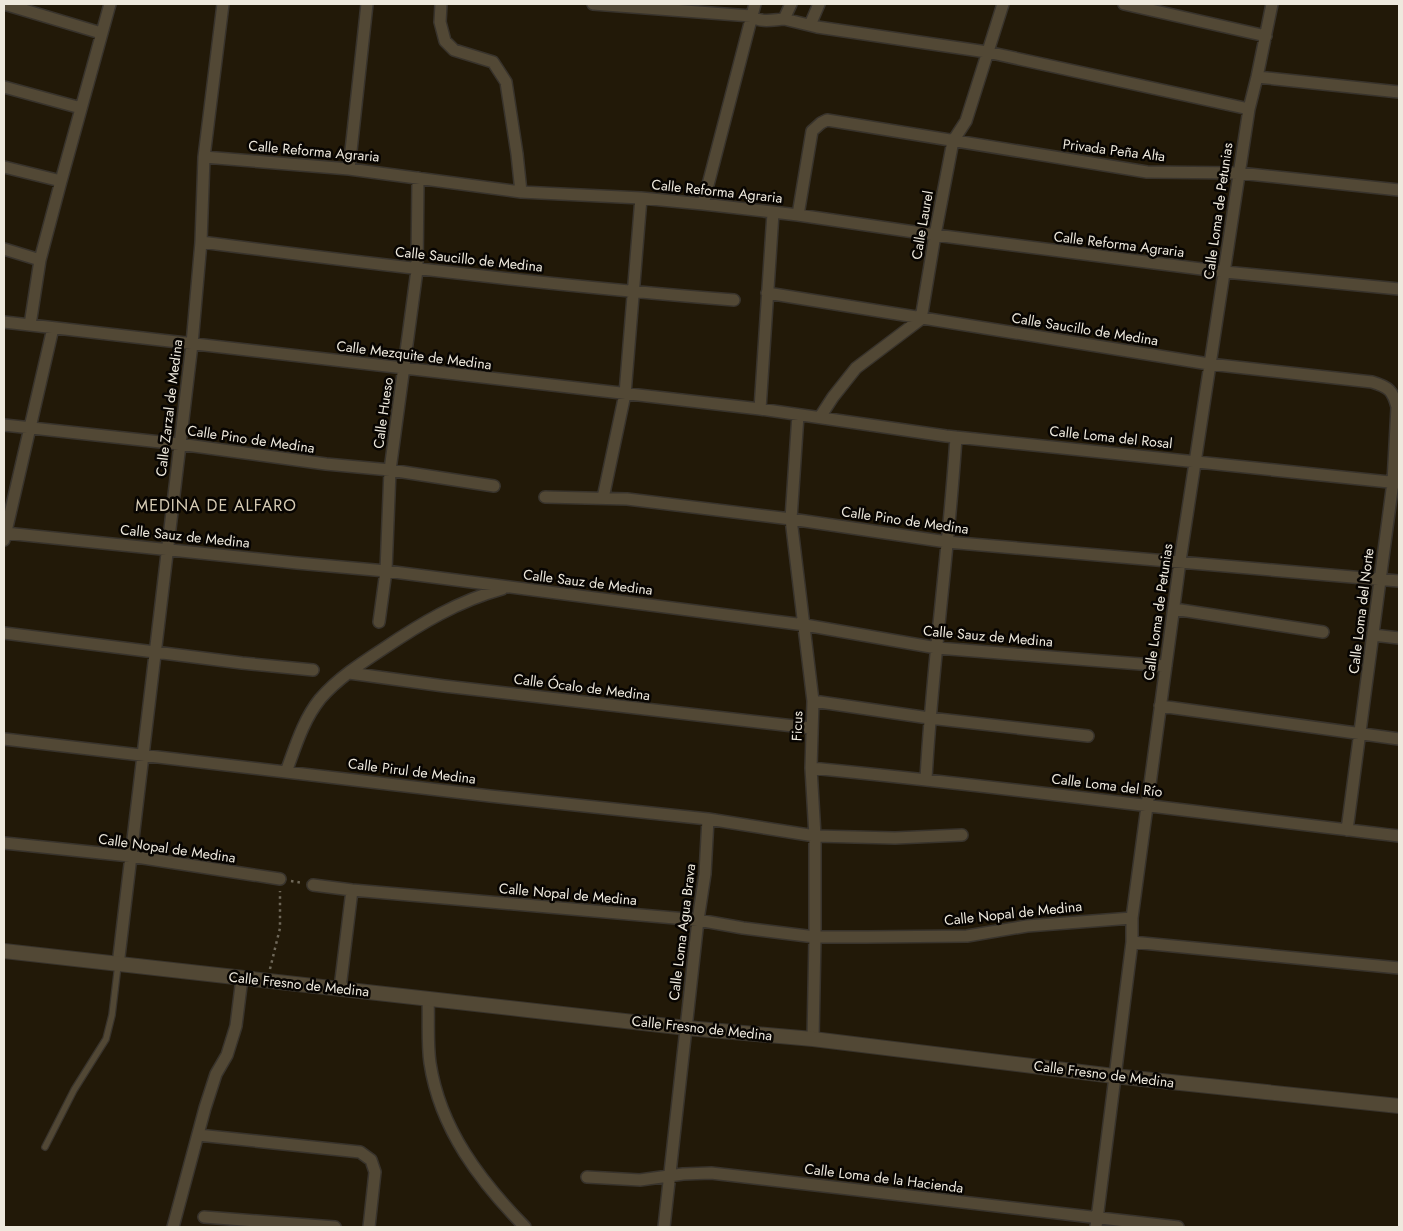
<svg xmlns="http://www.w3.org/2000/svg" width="1403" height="1231" viewBox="0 0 1403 1231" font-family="Jost,sans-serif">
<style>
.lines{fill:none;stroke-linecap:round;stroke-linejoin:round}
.service-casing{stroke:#38332c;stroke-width:8}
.minor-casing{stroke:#38332c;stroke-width:14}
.tertiary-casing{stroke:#38332c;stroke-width:16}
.path{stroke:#6f6859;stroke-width:2.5;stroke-dasharray:2.5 4;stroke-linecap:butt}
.service{stroke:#524835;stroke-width:5.5}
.minor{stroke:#524835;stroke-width:11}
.tertiary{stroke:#524835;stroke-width:14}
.labels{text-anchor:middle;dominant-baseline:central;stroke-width:5;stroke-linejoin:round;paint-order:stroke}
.street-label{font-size:14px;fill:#eee9dd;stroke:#080502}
.quarter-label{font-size:16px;letter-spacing:1px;fill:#d5cab3;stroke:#080502}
</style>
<rect width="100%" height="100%" fill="#221908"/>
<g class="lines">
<g class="service-casing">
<path id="service" d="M45,1147L74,1090L106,1039L112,1015L118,965"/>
</g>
<g class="minor-casing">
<path id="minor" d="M4,4L101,33
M441,4L440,22L445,41L454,50L493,62L506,82L517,154L521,192
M593,4L751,16C762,23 771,20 784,19L791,4
M1124,4L1266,36
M784,19L817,27L987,52L1249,109
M810,25L819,4
M1257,77L1399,92
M4,87L81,108
M204,157L349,169L521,192L641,198L703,204L798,215L935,235L1225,272L1399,289
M4,167L61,181
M349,169L367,4
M703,204L755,4
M798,215L812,131L821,123L827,120L1147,172L1239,173L1399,190
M201,242C378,265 556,286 734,300
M4,249L40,260
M767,293L1209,364L1372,382C1389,387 1393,391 1397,407L1393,482L1347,830
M4,322L760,409L946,436L1399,483
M30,325L40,260L61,181L110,4
M760,409L773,213
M798,415L791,519L813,701L811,768L815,836V937L813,1039
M820,417L833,397L856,368L921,319L935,235L953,141L966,121L1003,4
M4,425L179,444L326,464L390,470L494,486
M545,497L627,499L791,519L947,542L1399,581
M603,498L625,394L641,198
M5,533L297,563L386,571L805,625L937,648L1166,666
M4,540L53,328
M1174,609L1323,632
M379,622L386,571L390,470L417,270L418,178
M4,633L242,663L313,670
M1373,635L1399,638
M349,673L444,686L811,728
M813,701L929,718L1088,736
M1160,706L1399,739
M4,739L490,796L708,819L815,836L895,838L962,835
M811,768C1008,787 1203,813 1399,836
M286,772C295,748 303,720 320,699C337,679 360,664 383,649C420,624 458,601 502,589
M926,779C932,665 949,551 956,437
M4,843L130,856L280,879
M313,885L352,890L698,920L743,928L815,937H867L967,936L1027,926L1132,918
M1132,942L1399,968
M118,965L192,344L201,242L204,157L223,4
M340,988L352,890
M428,998C429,1019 427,1042 430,1063C440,1129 480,1181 525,1227
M198,1135L360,1152L371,1160L375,1172L369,1227
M587,1177L640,1180L683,1174L711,1173L1178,1227
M204,1217L335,1227
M173,1227L205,1108L216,1074L227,1055L236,1026L242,978
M664,1227L698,920L705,874L708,819
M1096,1227L1132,942V918L1180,561L1249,109L1257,77L1272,4"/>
</g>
<g class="tertiary-casing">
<path id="tertiary" d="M4,951L687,1028L813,1039L1114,1076L1399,1106"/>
</g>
<path class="path" d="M291,881L303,883
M270,969L280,928V891"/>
<use href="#service" class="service"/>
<use href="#minor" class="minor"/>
<use href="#tertiary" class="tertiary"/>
</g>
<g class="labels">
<g class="street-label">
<text transform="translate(1114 150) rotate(7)">Privada Peña Alta</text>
<text transform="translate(314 151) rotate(5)">Calle Reforma Agraria</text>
<text transform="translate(717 191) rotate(6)">Calle Reforma Agraria</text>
<text transform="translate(1218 211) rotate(-82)">Calle Loma de Petunias</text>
<text transform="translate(922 225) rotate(-80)">Calle Laurel</text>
<text transform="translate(1119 244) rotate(7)">Calle Reforma Agraria</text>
<text transform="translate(469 259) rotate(6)">Calle Saucillo de Medina</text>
<text transform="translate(1085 329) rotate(9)">Calle Saucillo de Medina</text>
<text transform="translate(414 355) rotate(7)">Calle Mezquite de Medina</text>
<text transform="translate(169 408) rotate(-83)">Calle Zarzal de Medina</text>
<text transform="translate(383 413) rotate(-82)">Calle Hueso</text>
<text transform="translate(1111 437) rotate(6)">Calle Loma del Rosal</text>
<text transform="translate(251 439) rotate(8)">Calle Pino de Medina</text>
<text transform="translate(905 520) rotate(8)">Calle Pino de Medina</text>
<text transform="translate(185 536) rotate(6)">Calle Sauz de Medina</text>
<text transform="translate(588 582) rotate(7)">Calle Sauz de Medina</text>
<text transform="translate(1361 611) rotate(-83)">Calle Loma del Norte</text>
<text transform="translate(1158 612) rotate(-82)">Calle Loma de Petunias</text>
<text transform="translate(988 636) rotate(5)">Calle Sauz de Medina</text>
<text transform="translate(582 687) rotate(7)">Calle Ócalo de Medina</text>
<text transform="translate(797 726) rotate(-88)">Ficus</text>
<text transform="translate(412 771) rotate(7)">Calle Pirul de Medina</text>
<text transform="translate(1107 785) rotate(7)">Calle Loma del Río</text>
<text transform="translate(167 848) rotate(8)">Calle Nopal de Medina</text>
<text transform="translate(568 894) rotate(5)">Calle Nopal de Medina</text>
<text transform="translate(1013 913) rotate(-6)">Calle Nopal de Medina</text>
<text transform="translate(682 932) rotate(-83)">Calle Loma Agua Brava</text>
<text transform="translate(299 984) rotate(6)">Calle Fresno de Medina</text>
<text transform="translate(702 1028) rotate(6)">Calle Fresno de Medina</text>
<text transform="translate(1104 1074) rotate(7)">Calle Fresno de Medina</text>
<text transform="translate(884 1178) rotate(7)">Calle Loma de la Hacienda</text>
</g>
<g class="quarter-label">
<text x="216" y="505">MEDINA DE ALFARO</text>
</g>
</g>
<rect width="1403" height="1231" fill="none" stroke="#eee9dd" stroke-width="10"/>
</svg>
